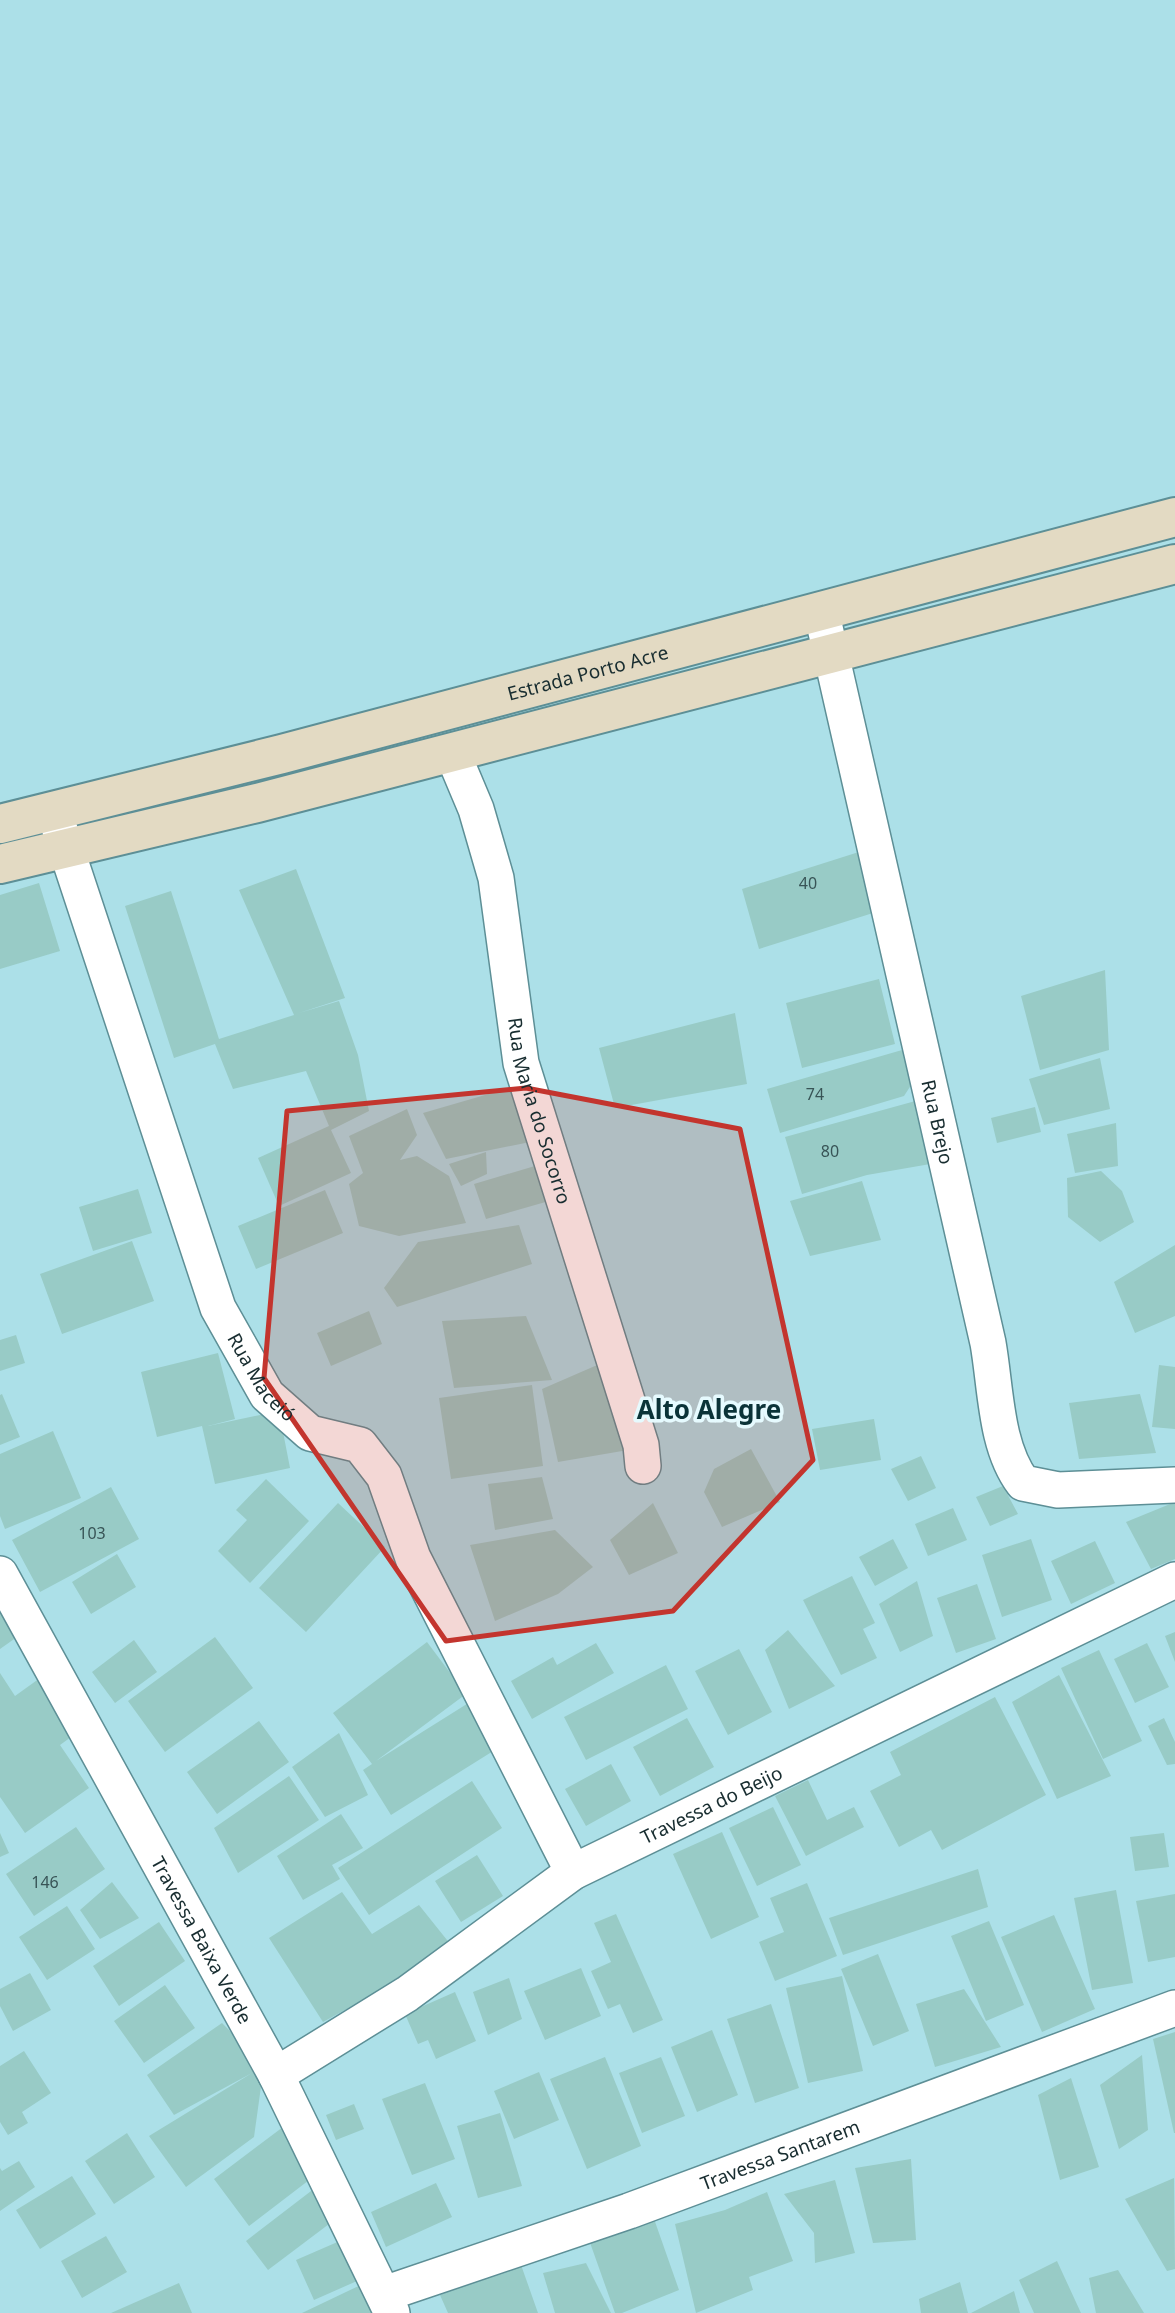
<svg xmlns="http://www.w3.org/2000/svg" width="1175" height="2313" viewBox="0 0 1175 2313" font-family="'Noto Sans',sans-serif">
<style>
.building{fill:#98cbc6}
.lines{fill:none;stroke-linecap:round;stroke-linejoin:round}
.street-casing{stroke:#5d8f96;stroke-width:38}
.secondary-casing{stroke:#5d8f96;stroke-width:42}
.street{stroke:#fff;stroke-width:35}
.secondary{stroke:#e3dac3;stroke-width:38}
.marked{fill:#c3352e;fill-opacity:0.2;stroke:#c3352e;stroke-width:5;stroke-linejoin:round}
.labels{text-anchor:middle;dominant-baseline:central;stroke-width:7;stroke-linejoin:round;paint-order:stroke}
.number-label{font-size:16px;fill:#385456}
.street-label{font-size:19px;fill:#182d30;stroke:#e6fafe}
.district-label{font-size:26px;font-weight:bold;fill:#0b3338;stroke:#e6fafe}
</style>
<rect width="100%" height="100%" fill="#ace0e8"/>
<path class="building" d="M862,851L873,913L759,949L742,889Z
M296,869L345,998L299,1013L339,1001L358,1055L369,1111L331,1130L351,1173L279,1206L258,1158L329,1126L306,1071L233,1089L215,1044L174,1058L125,906L171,891L219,1039L294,1015L239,890Z
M39,883L60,951L0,969V895Z
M1105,970L1109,1050L1040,1070L1021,996Z
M879,979L895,1044L802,1068L786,1003Z
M735,1013L747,1084L615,1108L599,1048Z
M909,1048L917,1076L904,1096L780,1133L767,1089Z
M1100,1058L1110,1109L1044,1125L1029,1079Z
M526,1083L540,1140L446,1159L423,1113Z
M919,1100L936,1163L867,1175L802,1194L785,1137Z
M1035,1107L1041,1132L997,1143L991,1118Z
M407,1109L417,1135L400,1160L417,1156L449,1176L466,1223L399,1236L359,1226L349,1184L363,1173L349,1136Z
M1116,1123L1118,1166L1075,1173L1067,1134Z
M486,1152L487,1174L461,1186L449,1164Z
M545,1163L556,1199L486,1219L474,1184Z
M1101,1171L1122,1191L1134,1222L1100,1242L1068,1217L1067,1178Z
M862,1181L881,1240L810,1256L790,1201Z
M138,1189L152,1233L93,1251L79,1207Z
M325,1190L343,1233L256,1269L238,1226Z
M519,1225L532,1264L397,1307L384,1288L418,1242Z
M132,1241L154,1301L62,1334L40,1274Z
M1175,1245V1316L1135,1333L1114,1282Z
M369,1311L382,1344L331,1366L317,1333Z
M526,1316L552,1380L454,1388L442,1321Z
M16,1335L25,1363L0,1371V1340Z
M218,1353L235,1419L208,1426L279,1411L290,1468L215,1484L202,1426L157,1437L141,1372Z
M611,1359L634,1449L558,1462L542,1389Z
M1159,1365L1175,1367V1429L1152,1427Z
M532,1385L543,1466L451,1479L439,1398Z
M2,1394L20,1437L0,1445V1395Z
M1140,1394L1156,1453L1079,1459L1069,1403Z
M874,1419L881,1460L820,1470L812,1429Z
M53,1431L81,1498L5,1529L0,1516V1454Z
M751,1449L780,1502L722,1527L704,1492L714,1469Z
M921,1456L936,1488L908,1501L891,1469Z
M542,1477L553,1519L495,1530L488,1484Z
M266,1479L309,1521L250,1583L218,1551L247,1520L236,1510Z
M1003,1486L1018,1514L990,1526L976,1497Z
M111,1487L139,1539L40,1592L12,1540Z
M1175,1502V1559L1151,1569L1126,1522Z
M338,1503L385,1547L306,1632L259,1588Z
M653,1503L678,1553L629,1575L610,1540Z
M953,1508L967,1540L928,1556L915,1524Z
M555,1530L593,1567L558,1594L495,1621L470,1545Z
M893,1539L908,1568L875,1586L859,1557Z
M1031,1539L1052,1600L1002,1617L982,1555Z
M1095,1541L1115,1583L1071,1604L1051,1561Z
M117,1554L136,1587L91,1614L72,1582Z
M852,1576L875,1623L863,1629L877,1658L841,1675L803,1600Z
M917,1581L933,1636L900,1652L879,1604Z
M977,1584L996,1639L956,1653L937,1598Z
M0,1612L17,1637L0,1649Z
M788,1630L835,1686L789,1709L765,1650Z
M1175,1632V1662L1165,1636Z
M215,1637L253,1688L165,1752L128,1701Z
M134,1640L157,1672L115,1703L92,1672Z
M427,1642L466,1694L376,1761L470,1702L498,1748L391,1815L363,1770L372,1764L333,1713Z
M596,1643L614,1673L532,1719L511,1681L553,1657L557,1665Z
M1147,1643L1169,1687L1135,1703L1114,1659Z
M739,1649L772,1712L728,1735L695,1671Z
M1099,1650L1142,1741L1103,1759L1061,1668Z
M666,1665L688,1709L586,1760L564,1717Z
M0,1673L15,1696L40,1678L78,1732L60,1745L89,1788L25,1833L0,1797Z
M1059,1675L1111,1776L1057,1799L1012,1702Z
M995,1697L1046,1795L942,1850L931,1830L899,1847L870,1791L901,1775L890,1752Z
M687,1718L714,1767L660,1796L633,1747Z
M1164,1718L1175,1742V1764L1167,1765L1148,1726Z
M259,1721L289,1762L217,1814L187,1772Z
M339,1733L368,1795L325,1817L292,1767Z
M611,1764L631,1801L586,1826L565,1789Z
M289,1776L319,1820L238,1873L214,1828Z
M808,1780L827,1820L854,1807L864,1827L806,1856L775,1796Z
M472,1781L502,1828L369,1915L338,1868Z
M773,1807L801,1865L757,1886L729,1828Z
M341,1814L363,1848L332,1865L340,1879L303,1900L277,1856Z
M76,1827L105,1869L34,1916L6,1874Z
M722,1832L759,1917L711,1939L673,1854Z
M0,1833L9,1853L0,1857Z
M1164,1833L1169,1867L1135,1871L1130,1837Z
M477,1855L503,1896L461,1922L435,1881Z
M978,1869L988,1907L843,1955L829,1918Z
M112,1882L139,1918L100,1939L80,1910Z
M807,1883L837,1956L775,1981L759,1942L784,1932L770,1898Z
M1116,1890L1133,1983L1092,1990L1074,1898Z
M342,1892L372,1934L419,1905L455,1950L323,2022L269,1938Z
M1175,1894V1957L1148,1962L1136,1901Z
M67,1906L95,1949L47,1980L19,1937Z
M616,1914L663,2020L633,2033L620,2004L608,2009L591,1971L611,1962L594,1923Z
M1054,1915L1095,2009L1042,2032L1001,1937Z
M989,1921L1024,2005L986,2021L951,1936Z
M159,1922L185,1961L119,2006L93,1966Z
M878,1954L909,2031L873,2046L841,1969Z
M581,1968L601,2016L545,2040L524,1991Z
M30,1973L51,2010L13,2031L0,2006V1989Z
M842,1976L863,2071L808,2083L786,1988Z
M509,1978L522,2019L488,2035L473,1992Z
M165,1985L195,2028L144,2063L114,2021Z
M964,1989L1001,2047L935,2067L916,2004Z
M455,1992L476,2041L436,2059L428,2040L418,2044L405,2014Z
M771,2004L799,2088L755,2103L727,2019Z
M222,2023L264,2065L254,2137L186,2187L149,2136L252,2073L174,2115L147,2075Z
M712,2030L738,2095L697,2112L671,2047Z
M1175,2032V2133H1174L1153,2039Z
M24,2051L51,2093L22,2112L28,2123L8,2135L0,2122V2066Z
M1142,2055L1148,2130L1119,2149L1100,2085Z
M605,2057L641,2146L587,2169L550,2079Z
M661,2057L685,2116L642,2133L619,2073Z
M539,2072L559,2120L514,2139L494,2091Z
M1071,2078L1099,2167L1060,2180L1038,2095Z
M425,2083L455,2159L412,2175L382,2099Z
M354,2104L364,2129L336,2140L326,2115Z
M500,2113L522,2186L478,2198L457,2126Z
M283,2127L317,2174L249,2226L214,2179Z
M127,2133L155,2177L114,2204L85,2161Z
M911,2159L916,2240L873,2243L855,2168Z
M19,2161L35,2187L0,2211V2168L2,2171Z
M72,2176L96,2214L40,2249L16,2210Z
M1174,2178L1175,2269L1167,2271L1125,2199Z
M835,2180L855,2253L815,2263L814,2233L784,2194Z
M436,2183L452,2217L386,2247L371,2212Z
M315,2188L337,2218L268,2270L246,2241Z
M767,2192L793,2261L749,2277L753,2290L696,2313L675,2224L725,2210Z
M653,2216L679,2290L622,2313H615L588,2237Z
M106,2236L127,2272L82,2298L61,2261Z
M349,2237L366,2277L314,2300L296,2260Z
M1057,2261L1081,2313H1034L1019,2280Z
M520,2262L538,2313H448L440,2295Z
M586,2263L611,2313H555L543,2273Z
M1118,2270L1144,2313H1096L1089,2278Z
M369,2281L385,2313H302Z
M960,2282L968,2313H921L919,2299Z
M179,2283L192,2313H111Z
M1014,2291L1020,2313H971Z"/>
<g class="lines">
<g class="street-casing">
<g id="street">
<path id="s1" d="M821,610L988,1343C996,1388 995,1446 1023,1483L1058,1490L1175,1485"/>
<path id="s2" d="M452,752L476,809L496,878L521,1063L641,1445L643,1466"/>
<path id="s3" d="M57,821L218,1308L267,1395L310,1433L360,1445L384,1476L413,1558L573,1872"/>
<path id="s4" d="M0,1574L276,2075L392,2313"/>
<path id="s5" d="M276,2075L407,1994L573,1872L1175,1580"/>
<path id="s6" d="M384,2294L629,2211L1175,2008"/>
</g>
</g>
<g class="secondary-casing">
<g id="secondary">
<path id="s7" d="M0,824L282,754L1175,517"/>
<path d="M0,864L257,803L1175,564"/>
</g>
</g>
<use href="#street" class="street"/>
<use href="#secondary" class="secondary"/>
</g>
<path class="marked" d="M526,1088L740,1129L813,1460L673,1611L446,1641L264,1378L287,1111Z"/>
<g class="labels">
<g class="number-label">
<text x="808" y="883">40</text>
<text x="815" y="1094">74</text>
<text x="830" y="1151">80</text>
<text x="92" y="1533">103</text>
<text x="45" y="1882">146</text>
</g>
<g class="street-label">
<text stroke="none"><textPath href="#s7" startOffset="607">Estrada Porto Acre</textPath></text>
<text stroke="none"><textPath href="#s2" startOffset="371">Rua Maria do Socorro</textPath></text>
<text stroke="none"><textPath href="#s1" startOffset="525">Rua Brejo</textPath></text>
<text stroke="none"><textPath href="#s3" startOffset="595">Rua Maceió</textPath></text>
<text stroke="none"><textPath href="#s5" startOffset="514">Travessa do Beijo</textPath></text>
<text stroke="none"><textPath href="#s4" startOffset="418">Travessa Baixa Verde</textPath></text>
<text stroke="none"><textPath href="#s6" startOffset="420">Travessa Santarem</textPath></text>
</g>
<g class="district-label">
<text x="709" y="1409">Alto Alegre</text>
</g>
</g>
</svg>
